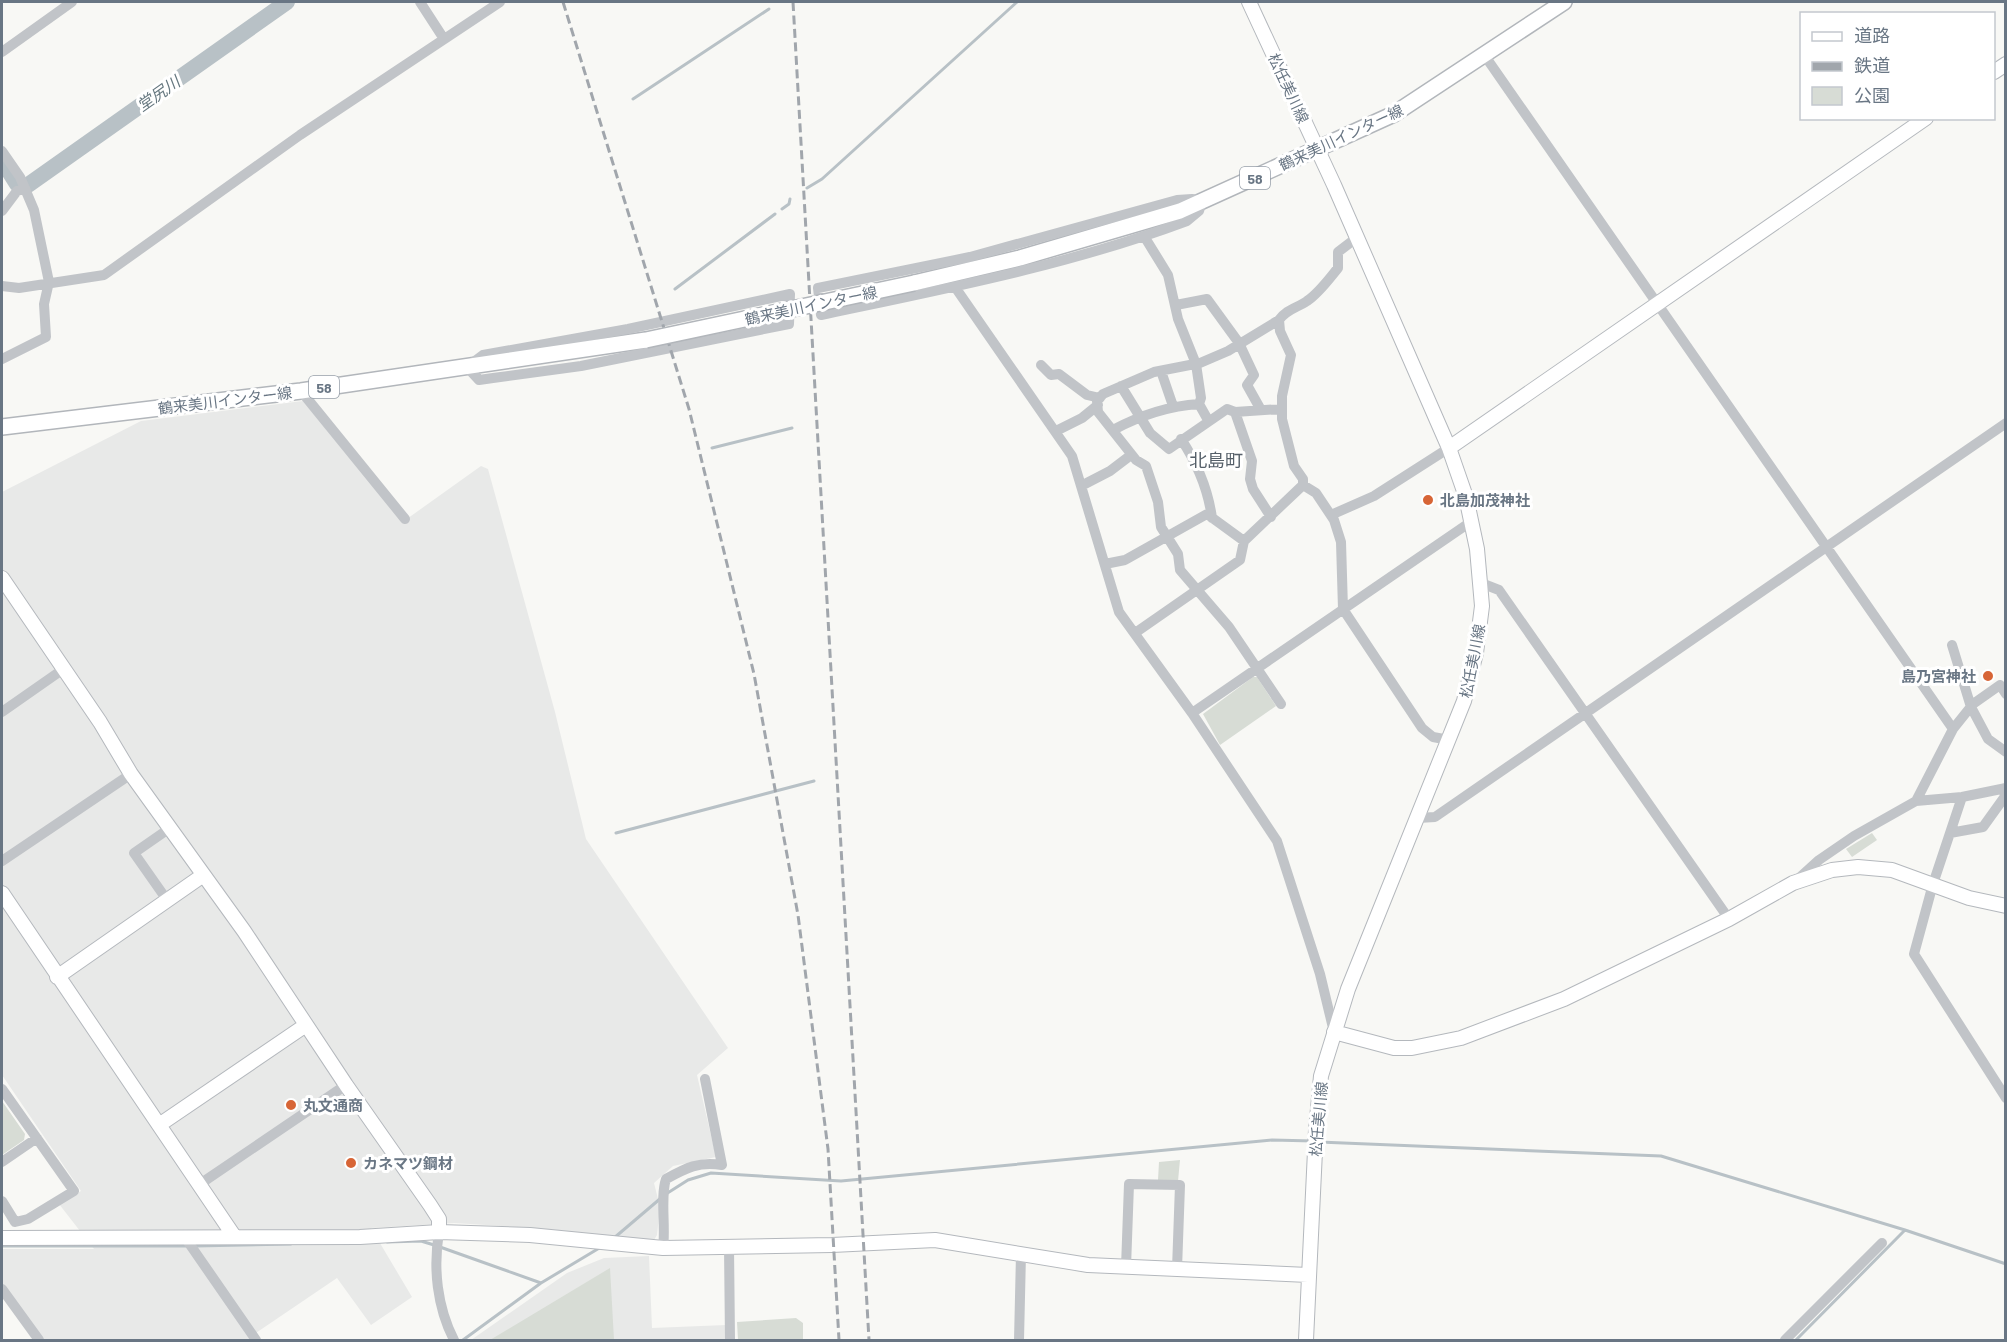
<svg xmlns="http://www.w3.org/2000/svg" width="2007" height="1342" viewBox="0 0 2007 1342" font-family="Barlow,'Noto Sans JP',sans-serif">
<style>
.built{fill:#e8e9e8}
.green{fill:#d7dcd5}
.lines{fill:none;stroke-linecap:round;stroke-linejoin:round}
.stream{stroke:#b8c1c6;stroke-width:3}
.river{stroke:#b8c1c6;stroke-width:16}
.secondary-casing{stroke:#b4b8bd;stroke-width:16}
.primary-casing{stroke:#b2b6bb;stroke-width:18}
.street{stroke:#c1c4c8;stroke-width:10}
.secondary{stroke:#fff;stroke-width:14}
.primary{stroke:#fff;stroke-width:15}
.rail{stroke:#a1a6ac;stroke-width:3;stroke-dasharray:9 4.5;stroke-linecap:butt}
.primary-bridge-casing{stroke:#b2b6bb;stroke-width:18;stroke-linecap:butt}
.primary-bridge{stroke:#fff;stroke-width:15}
.poi-dot{fill:#d76536;stroke:#fff;stroke-width:2}
.labels{text-anchor:middle;dominant-baseline:central;stroke-width:6;stroke-linejoin:round;paint-order:stroke}
.shield{fill:#fff;stroke:#969fa9;stroke-width:1.5}
.shield-label{font-size:14px;font-weight:bold;fill:#697684}
.street-label{font-size:15px;fill:#697684;stroke:#fff}
.poi-label{font-size:15px;font-weight:bold;fill:#697684;stroke:#fff;text-anchor:start}
.water-label{font-size:16px;font-style:italic;fill:#65777f;stroke:#fff}
.quarter-label{font-size:18px;fill:#56606a;stroke:#fff}
</style>
<rect width="100%" height="100%" fill="#f8f8f5"/>
<path class="built" d="M303,401L404,521L481,466L488,469L555,712L586,839L728,1048L697,1075L716,1157L673,1166L654,1183L660,1207L657,1235L654,1240L548,1229L454,1223L371,1228L412,1297L371,1325L337,1278L253,1335L256,1340H42L2,1284V1249H94L59,1204L81,1191L2,1075V492L141,421Z
M649,1256L652,1328L726,1325V1340H471L567,1273L604,1258Z"/>
<path class="green" d="M1253,677H1257L1276,706L1220,745L1203,714Z
M1872,833L1877,840L1852,857L1846,849Z
M2,1101L25,1134L24,1140L2,1155Z
M1180,1160L1178,1181L1158,1180L1159,1162Z
M610,1268L614,1340H490Z
M796,1318L803,1323V1340H738L737,1322Z"/>
<g class="lines">
<path class="stream" d="M633,99L769,9
M807,188L822,179L1017,2
M782,209L789,204L790,199
M675,289L775,214
M712,448L792,428
M616,833L814,781
M1319,1142L1661,1156L1905,1230L2006,1264
M666,1194L688,1180L711,1173L841,1181L1272,1140L1313,1141
M614,1238L661,1198
M387,1242L421,1241L434,1245
M2,1246H186
M195,1246L291,1244
M440,1247L541,1283
M463,1340L541,1283L601,1247
M1796,1340L1905,1230"/>
<path class="river" d="M2,160L17,184
M28,185L287,2"/>
<g class="secondary-casing">
<path id="secondary" d="M1249,2L1334,185L1449,448L1466,497L1477,549L1482,606L1476,653L1464,701L1348,989L1321,1076L1316,1130L1306,1340
M1994,72L2006,64
M1449,448L1926,118
M2,578L100,722L131,774L244,931L346,1085L430,1205L439,1219V1232
M2,893L234,1236
M57,977L202,876
M1334,1032L1394,1048H1412L1461,1038L1564,999L1729,919L1793,883L1832,870L1858,867L1892,870L1969,898L2006,906
M159,1125L306,1025
M2,1238L360,1237L439,1232L530,1235L663,1248L832,1245L935,1240L1088,1265L1308,1275"/>
</g>
<g class="primary-casing">
<path id="primary" d="M914,283L1020,258L1180,211L1394,114L1564,2
M2,427L301,391L646,340"/>
</g>
<path class="street" d="M420,2L444,39
M2,52L72,2
M1485,56L1953,729
M2,151L20,177L34,210L49,282L44,304L46,337L2,359
M1192,199L1202,201L1199,211L1187,221C1069,265 944,289 821,315L818,288L970,257L1177,200Z
M2,211L17,191L25,188
M1144,236L1168,275L1178,319L1196,364L1201,398L1199,404
M1355,239L1338,252V268C1329,279 1319,293 1307,301C1297,308 1287,309 1279,320L1280,331L1291,355L1282,396V419L1294,466L1303,479V485L1316,493L1334,520L1341,542L1343,609L1422,728L1433,737L1449,740
M2,286L19,288L104,275L300,135L500,2
M955,287L1072,456L1119,612L1192,713L1277,841L1320,974L1334,1032
M790,294L789,324L581,366L493,378L479,380L467,367L483,355L628,329Z
M1176,305L1207,299L1239,343L1254,375L1247,385L1261,410
M1279,320L1228,351L1200,363L1154,372L1103,394L1097,401L1098,412L1136,460L1146,466L1158,502L1161,527L1178,554L1180,570L1229,627L1281,704
M1041,365L1051,375L1059,374L1087,395L1100,398
M1161,371L1173,406
M1121,386L1150,433L1169,449L1227,409L1235,412L1281,409
M301,391L405,519
M1235,412L1252,461L1250,479L1253,489L1271,517
M1113,430C1141,415 1167,406 1199,404L1208,420
M1056,431L1082,418L1098,405
M1181,439C1197,463 1208,489 1212,518
M1081,486L1110,471L1131,455
M1331,515L1374,496L1449,448
M1105,564L1125,560L1207,514L1244,541
M1481,583L1499,590L1729,919
M1135,633L1240,560L1244,541L1303,485
M1952,645L1971,707L1988,739L2006,752
M2,712L62,670
M1192,713L1472,521
M1962,797L1933,884L1914,954L2006,1098
M1916,801L1962,797L2006,788
M1418,818L1435,817L2006,423
M1950,833L1983,827L2006,795
M2,861L131,774
M1797,880L1819,860L1854,836L1916,801L1953,729L1973,704L2000,685L2006,694
M167,900L134,853L170,828
M2,1089L74,1191L28,1219L15,1222L2,1201
M2,1162L37,1138
M200,1184L346,1085
M439,1232C433,1268 437,1307 454,1340
M184,1236L256,1340
M729,1247L730,1340
M663,1248C666,1227 660,1197 666,1179C686,1168 699,1161 722,1165L705,1079
M1126,1267L1129,1184L1180,1185L1177,1269
M2,1289L39,1340
M1019,1340L1021,1254
M1785,1340L1882,1243"/>
<use href="#secondary" class="secondary"/>
<use href="#primary" class="primary"/>
<path class="rail" d="M563,2L689,409L754,674L798,915L828,1149L839,1340
M793,2L869,1340"/>
<g class="primary-bridge-casing">
<path id="primary-bridge" d="M646,340L914,283"/>
</g>
<use href="#primary-bridge" class="primary-bridge"/>
</g>
<g class="poi-dot">
<circle cx="1428" cy="500" r="6"/>
<circle cx="1988" cy="676" r="6"/>
<circle cx="291" cy="1105" r="6"/>
<circle cx="351" cy="1163" r="6"/>
</g>
<g class="labels">
<g class="shield">
<rect x="1240" y="167" width="30" height="22" rx="4.5"/>
<rect x="309" y="376" width="30" height="22" rx="4.5"/>
</g>
<g class="shield-label">
<text x="1255" y="178">58</text>
<text x="324" y="387">58</text>
</g>
<g class="street-label">
<text transform="translate(1289 88) rotate(65)">松任美川線</text>
<text transform="translate(1341 137) rotate(-25)">鶴来美川インター線</text>
<text transform="translate(811 305) rotate(-12)">鶴来美川インター線</text>
<text transform="translate(225 400) rotate(-7)">鶴来美川インター線</text>
<text transform="translate(1472 661) rotate(-79)">松任美川線</text>
<text transform="translate(1318 1119) rotate(-85)">松任美川線</text>
</g>
<g class="poi-label">
<text x="1440" y="500">北島加茂神社</text>
<text x="1976" y="676" text-anchor="end">島乃宮神社</text>
<text x="303" y="1105">丸文通商</text>
<text x="363" y="1163">カネマツ鋼材</text>
</g>
<g class="water-label">
<text transform="translate(158 93) rotate(-35)">堂尻川</text>
</g>
<g class="quarter-label">
<text x="1216" y="460">北島町</text>
</g>
</g>
<rect width="2007" height="1342" fill="none" stroke="#697684" stroke-width="6"/>
<rect x="1800" y="12" width="195" height="108" fill="#ffffff" stroke="#c3c8ce" stroke-width="1.5"/>
<rect x="1812" y="32" width="30" height="9" fill="#ffffff" stroke="#c3c8ce" stroke-width="1.5"/>
<text x="1854" y="42" font-size="18" fill="#697684">道路</text>
<rect x="1812" y="62" width="30" height="9" fill="#a1a6ac" stroke="#c3c8ce" stroke-width="1.5"/>
<text x="1854" y="72" font-size="18" fill="#697684">鉄道</text>
<rect x="1812" y="87" width="30" height="18" fill="#d7dcd5" stroke="#c3c8ce" stroke-width="1.5"/>
<text x="1854" y="102" font-size="18" fill="#697684">公園</text>
</svg>
